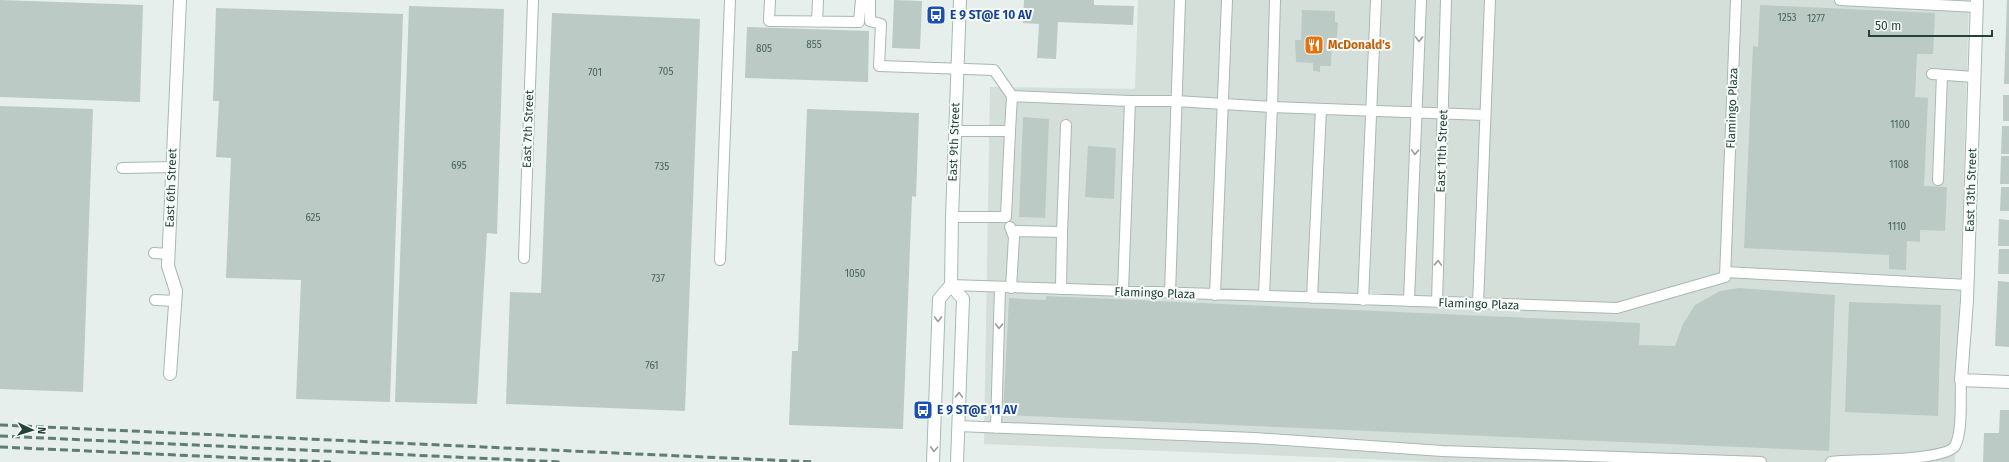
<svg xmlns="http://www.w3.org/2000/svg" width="2009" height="462" viewBox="0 0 2009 462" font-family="'Fira Sans',sans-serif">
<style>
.built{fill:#d4dfda}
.building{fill:#bbcac4}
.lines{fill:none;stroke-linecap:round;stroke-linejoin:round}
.service-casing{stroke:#a8b8b2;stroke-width:12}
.minor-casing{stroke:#a8b8b2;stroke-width:14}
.secondary-casing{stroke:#a4bbb3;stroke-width:14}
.service{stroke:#fff;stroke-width:10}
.minor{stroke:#fff;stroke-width:12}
.secondary{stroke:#fff;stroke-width:12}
.rail{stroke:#5f7d75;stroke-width:3;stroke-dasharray:8 4;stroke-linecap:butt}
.oneway{stroke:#92a09c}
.labels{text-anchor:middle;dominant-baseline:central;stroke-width:4;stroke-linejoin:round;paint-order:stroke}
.number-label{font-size:10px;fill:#4a645c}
.transit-label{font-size:12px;font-weight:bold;fill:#164399;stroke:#f7fbf9;text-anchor:start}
.food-label{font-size:12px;font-weight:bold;fill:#c56008;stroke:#f7fbf9;text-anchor:start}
.street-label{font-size:12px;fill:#24423a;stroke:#f7fbf9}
</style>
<rect width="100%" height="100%" fill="#e6efeb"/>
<path class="built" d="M1138,0H1969L1955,462H1443L984,444L990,87L1135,89Z"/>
<path class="building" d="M0,0L143,5L140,102L0,97Z
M894,0L922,1L920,49L892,48Z
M1024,0H1094V5L1134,6L1133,25L1058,22L1056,59L1037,58L1039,24L1023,23Z
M2007,0H2009V84H2004Z
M1760,5L1935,13L1933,54H1917L1915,97L1928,98L1924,186L1947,187L1945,231L1920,230V242L1907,241L1906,270L1889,269V255L1744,248L1753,46L1758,47Z
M409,6L504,9L497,234L487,233L477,404L395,402Z
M216,8L403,14L390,402L296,399L301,280L226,278L231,158L216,157L219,101H213Z
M1302,10L1335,11V22L1338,23L1337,38H1332L1331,66H1320V72L1313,71V63L1296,62L1295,40H1301Z
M552,13L700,19L685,411L506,404L510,292L541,293Z
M747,27L869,31L868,82L745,78Z
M2003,95H2009V121H2003Z
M0,106L93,109L83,392L0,389Z
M807,109L919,113L916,197L912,196L903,429L789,425L792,351H798Z
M1023,117L1049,119L1045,218L1019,217Z
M2002,126H2009V154H2001Z
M1088,146L1116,148L1114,199L1085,197Z
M2001,156H2009V184H2000Z
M2001,187H2009V211H2000Z
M1999,219L2009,220V246H1998Z
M1999,249H2009V274H1998Z
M1998,281L2009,282V347L1995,346Z
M1739,288L1835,295L1829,451L1003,415L1009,298L1046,300V296L1640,323L1639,345L1675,346L1683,324L1695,305L1720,291Z
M1849,302L1941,305L1938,416L1845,412Z
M2000,410H2009V462H1983L1984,433H1999Z"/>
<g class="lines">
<g class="service-casing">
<path id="service" d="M770,0L769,21L859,22L861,0
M870,0V21L881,24L879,66L994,70L1012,96
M1840,0L1977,7
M817,22L818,0
M1932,74L1974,77
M1010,131L1012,96L1130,101H1176L1272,107L1485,115
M122,168L172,167
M1938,180L1942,75
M952,217H1006L1010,131H955
M1010,227L1014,237L1011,288
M1012,231L1062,232L1061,289
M1062,232L1066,125
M154,253L168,254
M524,258L533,0
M720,260L730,0
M1726,272L1968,285
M951,285L1617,308L1725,277L1736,0
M1123,291L1130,101
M1170,293L1180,0
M1215,295L1227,0
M1264,296L1272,107L1275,0
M1312,298L1321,109
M155,300L176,301
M1363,300L1376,0
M1409,301L1421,0
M1437,302L1446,0
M1478,304L1490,0
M958,426L1254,438L1442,451L1761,462
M996,428L1000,287
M1831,462C1854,459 1944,462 1955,446C1963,431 1960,398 1961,380"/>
</g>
<g class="minor-casing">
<path id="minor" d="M1977,0L1967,300L1961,380L2009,382
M170,374L176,291L168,266L180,0"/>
</g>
<g class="secondary-casing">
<path id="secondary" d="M933,462L939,299L951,285
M957,462L963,299L951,285L952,217L960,0"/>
</g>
<use href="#service" class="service"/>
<use href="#minor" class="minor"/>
<use href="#secondary" class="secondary"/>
<path class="rail" d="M0,425L814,462
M0,436L562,462
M0,447L331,462"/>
</g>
<defs><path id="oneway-chevron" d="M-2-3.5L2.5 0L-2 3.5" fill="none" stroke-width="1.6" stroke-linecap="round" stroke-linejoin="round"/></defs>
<g class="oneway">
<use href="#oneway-chevron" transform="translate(1419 39) rotate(92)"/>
<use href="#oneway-chevron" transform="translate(1415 152) rotate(92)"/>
<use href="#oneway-chevron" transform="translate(1438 263) rotate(-88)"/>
<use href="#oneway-chevron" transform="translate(938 319) rotate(92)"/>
<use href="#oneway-chevron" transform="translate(999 326) rotate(92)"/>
<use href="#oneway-chevron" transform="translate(959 395) rotate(-88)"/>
<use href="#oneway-chevron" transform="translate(934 449) rotate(93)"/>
</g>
<defs>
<g id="bus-square" transform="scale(1)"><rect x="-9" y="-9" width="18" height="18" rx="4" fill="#1a4fb4" stroke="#f7fbf9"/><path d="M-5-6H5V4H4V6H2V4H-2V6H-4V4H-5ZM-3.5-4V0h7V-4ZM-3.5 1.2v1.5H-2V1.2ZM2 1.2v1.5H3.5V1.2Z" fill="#fff"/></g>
<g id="restaurant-square" transform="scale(1)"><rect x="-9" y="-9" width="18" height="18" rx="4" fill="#e8710a" stroke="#f7fbf9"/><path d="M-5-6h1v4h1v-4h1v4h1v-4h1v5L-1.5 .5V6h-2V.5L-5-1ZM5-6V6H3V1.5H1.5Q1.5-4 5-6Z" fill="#fff"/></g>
</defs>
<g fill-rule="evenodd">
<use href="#bus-square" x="936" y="15"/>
<use href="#restaurant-square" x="1314" y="45"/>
<use href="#bus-square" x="923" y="410"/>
</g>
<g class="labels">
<g class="number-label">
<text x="1787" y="18">1253</text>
<text x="1816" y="19">1277</text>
<text x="814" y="45">855</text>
<text x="764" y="49">805</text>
<text x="666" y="72">705</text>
<text x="595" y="73">701</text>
<text x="1900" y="125">1100</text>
<text x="1899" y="165">1108</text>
<text x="459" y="166">695</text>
<text x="662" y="167">735</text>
<text x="313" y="218">625</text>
<text x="1897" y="227">1110</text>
<text x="855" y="274">1050</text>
<text x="658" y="279">737</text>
<text x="652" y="366">761</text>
</g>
<g class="transit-label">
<text x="950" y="15">E 9 ST@E 10 AV</text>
<text x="937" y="410">E 9 ST@E 11 AV</text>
</g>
<g class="food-label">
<text x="1328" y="45">McDonald's</text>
</g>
<g class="street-label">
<text transform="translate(1732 108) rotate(-88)">Flamingo Plaza</text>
<text transform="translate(528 129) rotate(-88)">East 7th Street</text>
<text transform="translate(954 142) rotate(-88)">East 9th Street</text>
<text transform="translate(1442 151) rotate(-88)">East 11th Street</text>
<text transform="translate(171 188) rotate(-88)">East 6th Street</text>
<text transform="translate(1971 190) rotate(-88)">East 13th Street</text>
<text transform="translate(1155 293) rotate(2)">Flamingo Plaza</text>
<text transform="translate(1479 304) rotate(2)">Flamingo Plaza</text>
</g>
</g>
<g transform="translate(32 430) rotate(94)" stroke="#f7fbf9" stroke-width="3" paint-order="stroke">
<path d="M0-3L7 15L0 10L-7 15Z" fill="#24423a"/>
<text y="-6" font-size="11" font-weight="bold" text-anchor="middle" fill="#24423a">N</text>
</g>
<path d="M1869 30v6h123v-6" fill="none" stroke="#24423a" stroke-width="2"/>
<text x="1875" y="30" font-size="12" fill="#24423a" stroke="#f7fbf9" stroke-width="3" paint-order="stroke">50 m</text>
</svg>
